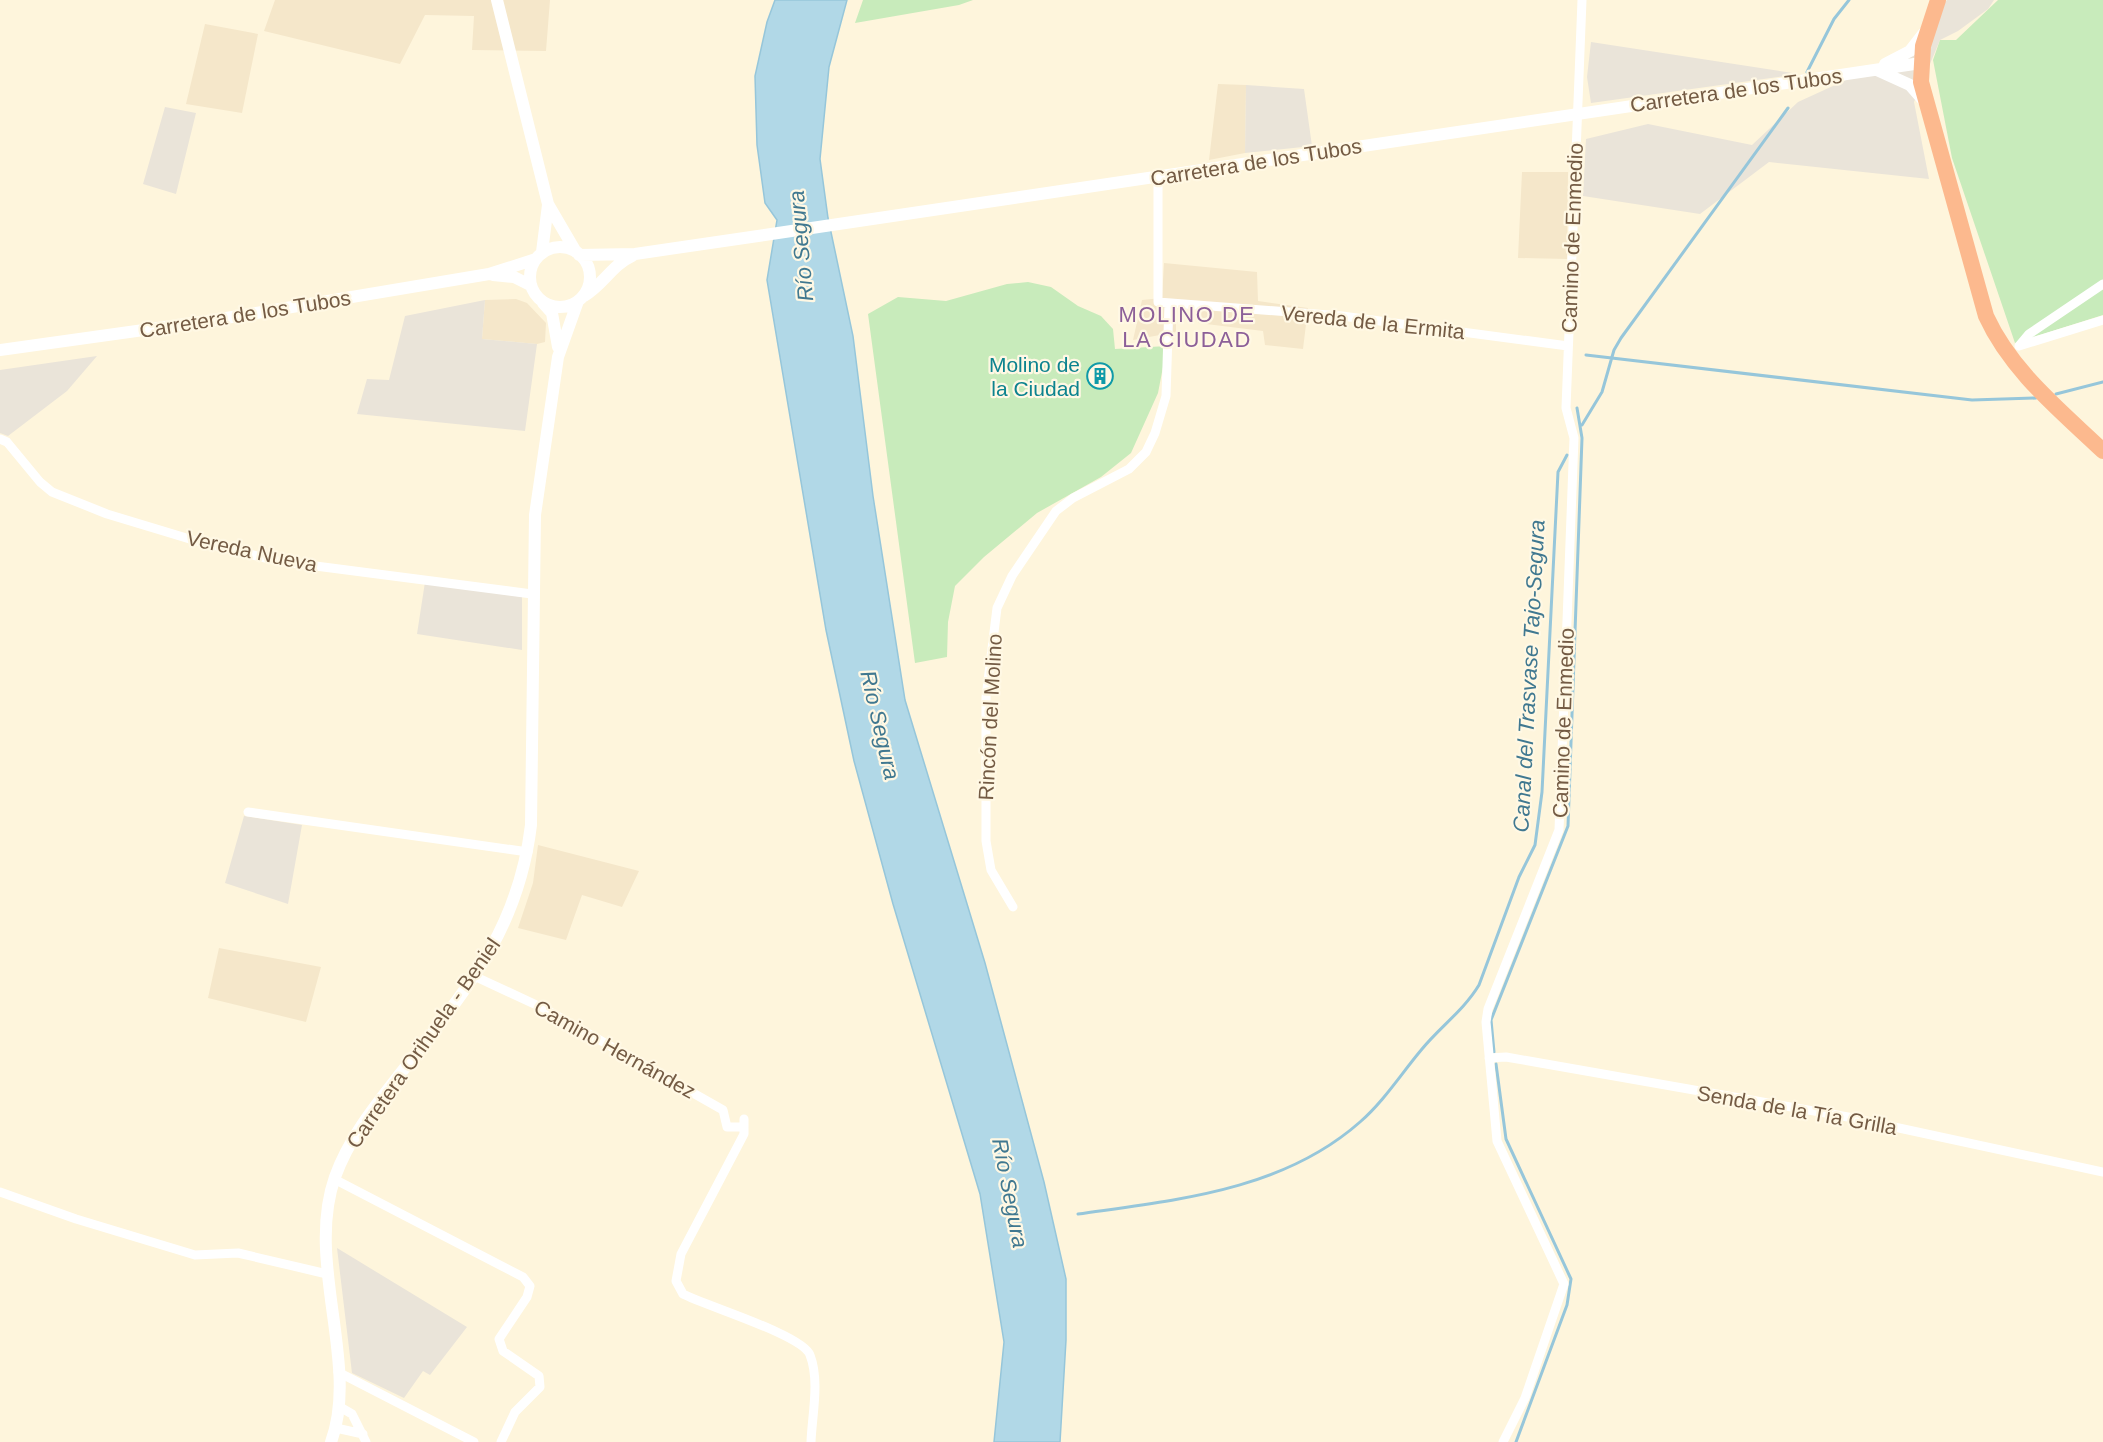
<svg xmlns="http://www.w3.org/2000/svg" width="2103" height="1442" viewBox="0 0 2103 1442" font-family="Arial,sans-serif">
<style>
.residential{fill:#f5e7ca}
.industrial{fill:#eae4d9}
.green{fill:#c8ebbb}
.water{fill:#b1d8e7;stroke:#96c6da;stroke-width:1.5}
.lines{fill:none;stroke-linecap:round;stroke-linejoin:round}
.stream{stroke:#96c6da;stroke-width:3}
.street{stroke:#fff;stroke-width:9}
.secondary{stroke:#fff;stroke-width:12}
.highway{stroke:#fcb98e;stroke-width:16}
.labels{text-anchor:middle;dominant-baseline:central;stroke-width:4.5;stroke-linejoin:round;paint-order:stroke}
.street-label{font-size:21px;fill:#745b44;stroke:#fff8e4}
.culture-label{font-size:21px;fill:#0d838f;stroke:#fff8e4;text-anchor:end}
.water-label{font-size:22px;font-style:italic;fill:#407890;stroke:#fff8e4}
.neighbourhood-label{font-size:22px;letter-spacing:1.5px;fill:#8c5f98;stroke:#fff8e4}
</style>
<rect width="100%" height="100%" fill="#fef5dc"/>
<path class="residential" d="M275,0H550L546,51L472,50L474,16L425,15L400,64L264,31Z
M205,24L258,34L242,113L186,104Z
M1218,84L1246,85L1245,153L1209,160Z
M1522,172H1568L1567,259L1518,258Z
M1164,263L1257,272L1258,301L1308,308L1303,349L1265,345L1263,331L1198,323V309L1176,308V332L1133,340L1142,300L1162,298Z
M516,299L527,303L546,323L545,342L537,344L482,339L485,300Z
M538,845L639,871L622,907L582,895L566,940L518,928L533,883Z
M219,948L321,967L306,1022L208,998Z"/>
<path class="industrial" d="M1947,0H1994L1988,9L1958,31L1940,40L1914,102L1929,179L1769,162L1700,214L1583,196L1586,139L1648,124L1752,145L1798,102L1905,53Z
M1591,42L1799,74L1591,103L1587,77Z
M1246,85L1304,89L1312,146L1245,153Z
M165,107L196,113L176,194L143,184Z
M485,300L482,339L537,344L525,431L357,414L367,379L389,380L405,316Z
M97,356L67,391L8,436L0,433V370Z
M425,582L522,597V650L417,634Z
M244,816L302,825L288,904L225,883Z
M337,1248L467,1327L430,1375L423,1371L404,1398L352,1373Z"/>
<path class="green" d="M863,0H973L959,5L855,23Z
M1998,0H2103V315L2015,343L1952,158L1933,60L1940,40H1956Z
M1028,282L1051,287L1078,306L1101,316L1113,329L1115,349L1167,346L1158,393L1131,453L1101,477L1037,513L984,557L955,586L948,622L947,657L915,663L868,314L898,297L946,301L1007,284Z"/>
<path class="water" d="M775,0H847L829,67L820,159L828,218L853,336L873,496L905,700L985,963L1044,1182L1066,1279V1340L1060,1442H994L1004,1342L980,1194L893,904L854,761L826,630L767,280L777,220L765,203L757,145L755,76L767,22Z"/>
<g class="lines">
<path class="stream" d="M1807,72L1834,19L1849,0
M1586,355L1972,400L2036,398
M2056,394L2103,382
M1582,425L1602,392L1614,350L1621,338L1788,108
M1494,1052L1491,1020L1568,826L1582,438L1577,408
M1496,1064L1506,1139L1571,1279L1567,1305L1516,1442
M1078,1214C1176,1200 1282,1191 1360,1122C1384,1101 1401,1074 1422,1049C1440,1027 1464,1010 1479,985L1519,877L1535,845L1542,792L1558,472L1567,455"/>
<path class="street" d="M1158,177V302L1342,316L1568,346
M2019,346L2029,334L2103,284
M2019,346L2103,320
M0,439L7,442L40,482L52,492L107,514L193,540L277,561L532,594
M248,812L528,852
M1013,907L991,870L986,841V697L997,608L1012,576L1056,511L1073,498L1129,469L1146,452L1155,433L1166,396L1169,303
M474,976L545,1009L723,1110L727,1127H744
M1489,1058L1506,1057L1848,1117L2103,1172
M744,1119V1134L681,1254L676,1281L683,1294C706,1306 803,1335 810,1355C820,1381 812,1415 811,1442
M334,1179L523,1277L530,1286L527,1297L499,1339L503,1351L539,1376L540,1387L515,1412L501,1442
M0,1192L76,1219L195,1255L238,1253L327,1274
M338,1372L474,1442
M340,1407L352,1414L366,1442
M336,1428L363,1434
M1503,1442L1525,1398L1564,1284L1497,1141L1486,1022L1488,1009L1559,830L1574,438L1566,408L1582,0"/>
<path class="secondary" d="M497,0L548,204L576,252
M1885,64L1910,51L1924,33
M1877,70L1910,85L1924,101
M530 277a30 30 0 1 1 60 0a30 30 0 1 1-60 0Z
M542,252L548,205
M579,255L635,254L758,236L1921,63
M493,275L514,277L530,285
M584,296C603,285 612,265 632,256
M543,303L552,313L558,347
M0,350L208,321L489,274L536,259
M331,1442C360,1364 305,1262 335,1177C349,1138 375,1106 400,1074C464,992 518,933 531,825L535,515L558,357L578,301"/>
<path class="highway" d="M1938,0L1923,46L1921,82L1986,316C2011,371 2060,410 2103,451"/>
</g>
<defs>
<g id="building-ring" transform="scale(1.35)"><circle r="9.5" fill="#fff8e4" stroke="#0f9aa8" stroke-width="1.5"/><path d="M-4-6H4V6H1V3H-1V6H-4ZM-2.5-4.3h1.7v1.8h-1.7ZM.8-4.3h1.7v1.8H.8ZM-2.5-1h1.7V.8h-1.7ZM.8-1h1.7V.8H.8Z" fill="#0f9aa8"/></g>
</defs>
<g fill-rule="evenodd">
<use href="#building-ring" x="1100" y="376"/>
</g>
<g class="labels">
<g class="street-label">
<text transform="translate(1736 90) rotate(-8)">Carretera de los Tubos</text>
<text transform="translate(1256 162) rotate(-9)">Carretera de los Tubos</text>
<text transform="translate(1572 238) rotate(-88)">Camino de Enmedio</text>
<text transform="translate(245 314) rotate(-9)">Carretera de los Tubos</text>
<text transform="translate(1373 322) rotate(6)">Vereda de la Ermita</text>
<text transform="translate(252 551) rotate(12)">Vereda Nueva</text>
<text transform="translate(990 717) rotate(-87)">Rincón del Molino</text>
<text transform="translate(1563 723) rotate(-88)">Camino de Enmedio</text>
<text transform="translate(423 1043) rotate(-55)">Carretera Orihuela - Beniel</text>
<text transform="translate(615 1049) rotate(29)">Camino Hernández</text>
<text transform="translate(1797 1110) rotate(10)">Senda de la Tía Grilla</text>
</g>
<g class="culture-label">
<text x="1080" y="364">Molino de<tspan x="1080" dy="24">la Ciudad</tspan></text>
</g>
<g class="water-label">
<text transform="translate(801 246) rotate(-95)">Río Segura</text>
<text transform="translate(1529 676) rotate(-87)">Canal del Trasvase Tajo-Segura</text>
<text transform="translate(880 725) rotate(77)">Río Segura</text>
<text transform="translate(1010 1193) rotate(79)">Río Segura</text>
</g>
<g class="neighbourhood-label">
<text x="1187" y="314">MOLINO DE<tspan x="1187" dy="25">LA CIUDAD</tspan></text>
</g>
</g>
</svg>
